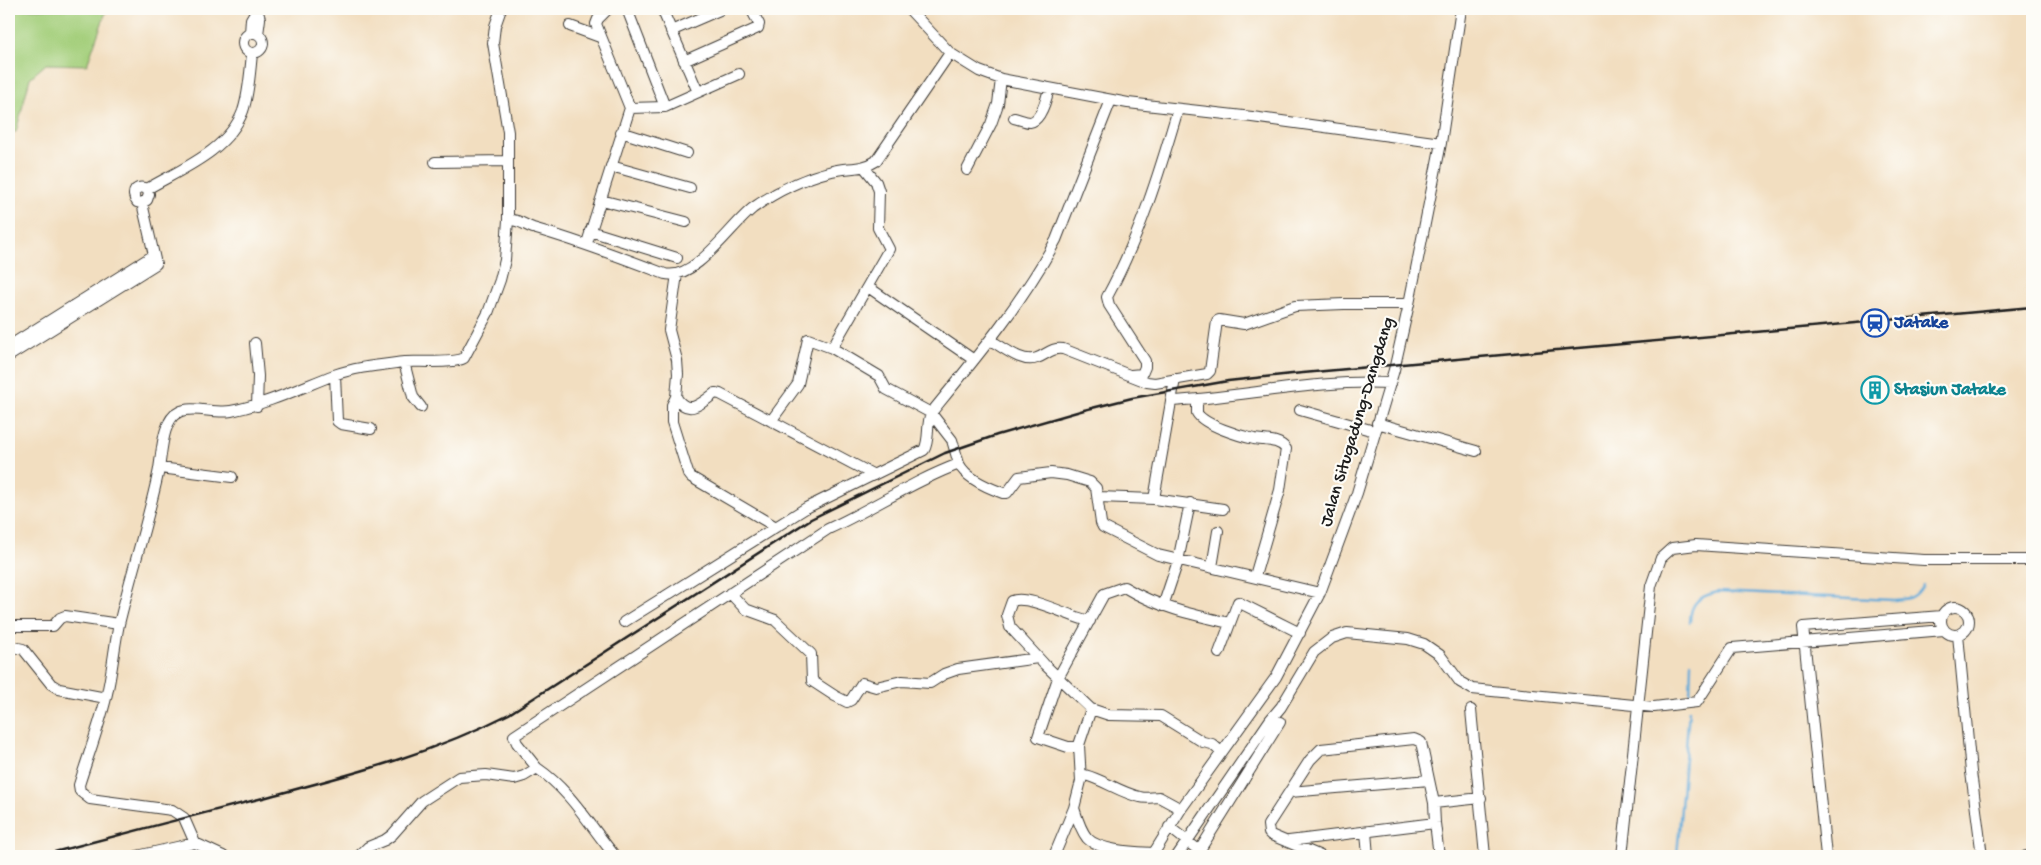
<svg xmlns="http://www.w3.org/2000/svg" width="2041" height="865" viewBox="0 0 2041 865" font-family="'Gochi Hand',sans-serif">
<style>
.green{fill:#a4cf7b;stroke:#60764c}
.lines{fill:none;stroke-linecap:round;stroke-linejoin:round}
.stream{stroke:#62aad9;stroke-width:2.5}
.minor-casing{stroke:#3c3935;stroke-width:12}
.minor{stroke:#fff;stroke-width:10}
.rail{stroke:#1c1c1c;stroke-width:2.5}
.labels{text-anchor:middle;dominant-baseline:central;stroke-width:4.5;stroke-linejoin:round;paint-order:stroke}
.transit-label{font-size:18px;font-weight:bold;fill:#164399;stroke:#fdfcf7;text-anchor:start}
.culture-label{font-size:18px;font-weight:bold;fill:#0d838f;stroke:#fdfcf7;text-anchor:start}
.street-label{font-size:18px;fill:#1c1c1c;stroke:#fdfcf7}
</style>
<rect width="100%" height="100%" fill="#fdfcf7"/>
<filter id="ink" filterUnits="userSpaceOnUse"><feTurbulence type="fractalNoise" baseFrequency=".02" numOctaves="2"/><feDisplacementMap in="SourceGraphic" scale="10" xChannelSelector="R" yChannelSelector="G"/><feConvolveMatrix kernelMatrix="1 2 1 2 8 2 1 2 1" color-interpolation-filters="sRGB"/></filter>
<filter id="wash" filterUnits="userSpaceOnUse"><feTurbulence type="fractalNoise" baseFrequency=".0096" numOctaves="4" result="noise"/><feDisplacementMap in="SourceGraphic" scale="20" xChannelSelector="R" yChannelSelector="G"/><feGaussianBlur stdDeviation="1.12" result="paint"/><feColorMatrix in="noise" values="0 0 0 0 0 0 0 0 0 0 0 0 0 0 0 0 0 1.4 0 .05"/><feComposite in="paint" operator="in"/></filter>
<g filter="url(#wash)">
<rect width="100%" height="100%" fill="#f2dec0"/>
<path class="green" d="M9,9H107L87,65L46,64L30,78L16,132H9Z"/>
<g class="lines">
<path class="stream" d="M1690,622C1690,602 1700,596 1718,592L1893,600C1909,599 1915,599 1923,585
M1690,696L1691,663
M1677,856L1689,710"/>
</g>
</g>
<g filter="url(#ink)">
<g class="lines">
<g class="minor-casing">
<path id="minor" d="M257,9L260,19L258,34
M627,9L665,107
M662,9L698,92
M909,9L950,53L979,71L1001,79L1128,103L1252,117L1441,143
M570,26L600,37
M671,31L722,9
M243 43a10 10 0 1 1 20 0a10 10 0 1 1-20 0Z
M250,33L251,19L257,9
M684,61L758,28L759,24L751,9
M630,108L665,107L739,74
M1014,118C1019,119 1025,122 1030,122C1041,121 1047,97 1049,88
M621,132L687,153
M435,162L508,161
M611,166L690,188
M967,170L991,124L998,104L1001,79
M147,189L149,194L147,200L142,203L137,202C130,193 136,184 147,189C181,169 228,151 243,111C249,93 250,72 252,54
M601,200L686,222
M508,220C519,219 524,225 533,228C578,241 621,257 665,274C695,281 731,225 753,208C777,191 804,178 832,171C847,167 863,170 876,161L950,53
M590,231L677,258
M587,243L630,108L596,24L598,19L608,9
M677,274L669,330L677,360L678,374L676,397L672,405V422L688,473L691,477L776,527
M868,287L974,360
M990,340C1003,347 1022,364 1037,358C1046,355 1052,347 1063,349L1147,382L1155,383L1207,374L1210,371L1217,321L1219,320L1244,324L1295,306L1344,304H1409
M255,343L258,376L257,406
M9,346L154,255
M832,348L889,249L878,228L879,191L876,182L864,167
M9,356L156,264L142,203
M404,362L413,397L421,407
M335,375L337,421L341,424L371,429
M1131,375L1142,374L1145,367V361L1109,305L1107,297C1139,238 1159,174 1178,109
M1175,379L1154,499L1223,509
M676,397C688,417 702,403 715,393L720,394L874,475
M1197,400V413C1204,425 1240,436 1254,439C1265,441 1279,439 1286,449L1280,490L1255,576
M1171,401C1244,397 1317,379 1390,383
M1300,410L1374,431
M771,421L798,384L808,339L832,348L879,376L886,389L931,413L952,440L959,464
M1377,423L1476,451
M160,468L232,477
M1098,497L1154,499
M1212,567L1218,531
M730,593L745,609L775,620L811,654L812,681L835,696L847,702L851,700L862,683L876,687L902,681L930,683L944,674L958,669L1038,658
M1163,606L1178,561L1190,503
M1941 621a14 14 0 1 1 28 0a14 14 0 1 1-28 0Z
M1090,621C1072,618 1028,594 1012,601L1007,615L1010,627L1044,664L1091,709L1109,715L1161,716L1203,742L1212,744L1221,752
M624,622L806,508L924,450C930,440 926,425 931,413C976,358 1022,303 1056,240L1111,100
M9,626H53L60,618L65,616L119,624
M1958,635L1971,772L1982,856
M9,646L23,649L51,684L59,689L106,698
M1219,653L1238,602L1300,633
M1091,709L1079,745L1077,747H1068L1038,737L1058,678L1104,594L1124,587C1157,607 1193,615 1230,623
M1471,710L1485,856
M1079,745L1081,781
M537,768L517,743L514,736L828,529C872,509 913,481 959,464C966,478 989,488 1003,493H1007L1019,477L1051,473L1067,475L1090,482L1096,488L1101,523L1103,527L1158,555L1320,593
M1290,792L1429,780
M1434,803L1481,798
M1074,808C1077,818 1080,829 1087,838C1099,851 1135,852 1153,853
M1169,827L1206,856
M1366,832L1368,856
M1289,841L1435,823
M137,856L195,843
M223,856L195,843L184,818L172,810L90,799L80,791L79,785C88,756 99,727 106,698C112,674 114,648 119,624C131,574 147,525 158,474C162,458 161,420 179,412C191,405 215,414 231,411C267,404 300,388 334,375C356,367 381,365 404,362C418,361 455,364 464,358L488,313L500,280L505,260L508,220V132L493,43L495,26L501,9
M359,856L368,847L385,840L392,835L422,801L459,777L486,775L514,779L524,776L537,768C571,791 590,826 615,856
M1054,856L1074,808L1082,777L1085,775C1104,780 1121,793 1140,797C1147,799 1152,797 1159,797L1181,809
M1152,856L1181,809L1276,677L1320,593L1357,493L1394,370L1409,304L1441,143L1461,9
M1177,856L1270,720L1281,707L1314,652L1332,638L1347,633L1408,639L1424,644L1440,655L1460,682L1472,689L1654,707L1697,702L1732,648L1944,630
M1196,856L1280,722
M1321,856L1271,835L1269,833L1268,825L1310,760L1321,749L1414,739L1421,742L1434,803L1435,823L1439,856
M1622,856L1651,586L1661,558L1672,548L1696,545L1924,560H2032
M1826,856L1803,627L1942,616
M2026,856H2032"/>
</g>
<use href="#minor" class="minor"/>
<path class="rail" d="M39,856C114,836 188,817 263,798C349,775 429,755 509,714L811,519L945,453L997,435L1084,410L1132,398L1228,381L1292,374L2032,307"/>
</g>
</g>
<defs>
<g id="station-ring" transform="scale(1.4375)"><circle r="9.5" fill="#fdfcf7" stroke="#1a4fb4" stroke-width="1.5"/><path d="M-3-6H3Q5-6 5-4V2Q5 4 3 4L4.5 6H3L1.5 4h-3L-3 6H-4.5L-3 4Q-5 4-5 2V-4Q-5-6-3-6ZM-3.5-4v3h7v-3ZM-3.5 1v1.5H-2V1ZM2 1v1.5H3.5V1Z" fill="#1a4fb4"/></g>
<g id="building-ring" transform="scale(1.4375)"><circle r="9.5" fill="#fdfcf7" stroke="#0f9aa8" stroke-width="1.5"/><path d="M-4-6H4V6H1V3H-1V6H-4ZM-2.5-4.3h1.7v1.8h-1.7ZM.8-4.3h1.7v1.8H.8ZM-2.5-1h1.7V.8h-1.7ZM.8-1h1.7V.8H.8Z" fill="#0f9aa8"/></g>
</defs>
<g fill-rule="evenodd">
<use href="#station-ring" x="1875" y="323"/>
<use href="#building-ring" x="1875" y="390"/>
</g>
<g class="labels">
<g class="transit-label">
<text x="1894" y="323">Jatake</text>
</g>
<g class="culture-label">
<text x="1894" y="390">Stasiun Jatake</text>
</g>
<g class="street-label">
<text transform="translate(1358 422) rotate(-73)">Jalan Situgadung-Dangdang</text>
</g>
</g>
<rect width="2041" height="865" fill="none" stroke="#fdfcf7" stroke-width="30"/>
</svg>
